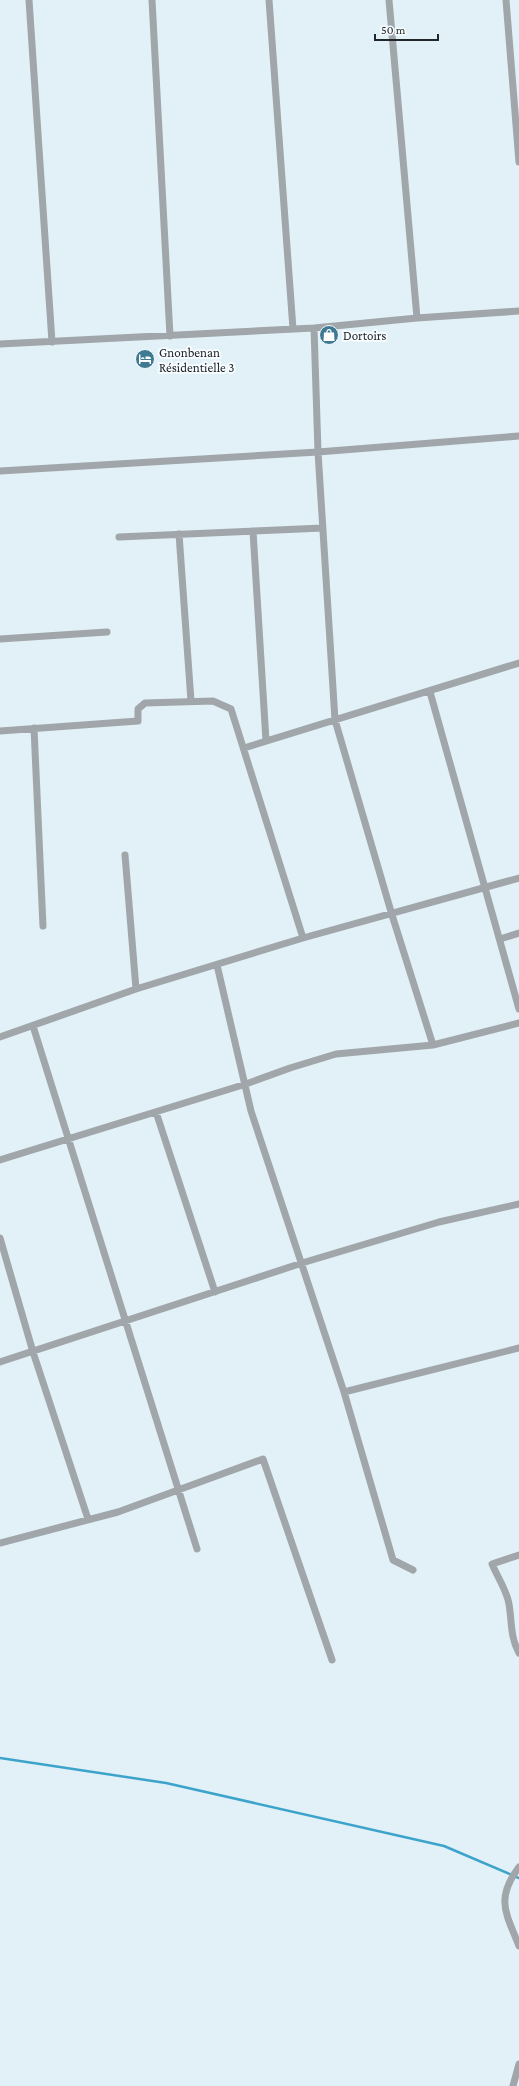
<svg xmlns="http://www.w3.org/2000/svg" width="519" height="2086" viewBox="0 0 519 2086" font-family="'Crimson Pro',serif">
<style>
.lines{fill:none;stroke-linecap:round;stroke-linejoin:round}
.stream{stroke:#3ca4cb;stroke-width:2.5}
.minor{stroke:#a0a6a9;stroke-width:7}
.labels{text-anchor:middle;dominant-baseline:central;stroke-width:4;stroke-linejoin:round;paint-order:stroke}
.poi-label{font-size:13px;fill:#212629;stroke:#f6fcff;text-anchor:start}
</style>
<rect width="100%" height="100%" fill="#e2f0f7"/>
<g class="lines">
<path class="stream" d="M0,1758L166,1783L444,1846L519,1878"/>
<path class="minor" d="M29,0L52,342
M152,0L170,336
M269,0L293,329
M389,0L417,318
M506,0L519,162
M314,328L318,452L335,720L392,915L433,1045
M0,344L314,328L417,318L519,311
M0,471L318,452L519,436
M253,531L266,741
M179,534L191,701
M119,537L323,528
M0,639L107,632
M430,692L519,1009
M34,728L43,926
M0,731L138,721V709L145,703L213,701L231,709L303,938
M244,748L519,663
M125,855L136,989
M500,939L519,933
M217,965L251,1111L344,1392L393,1560L413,1570
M33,1026L197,1549
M0,1037L136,989L303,938L519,878
M156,1112L215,1292
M0,1160L246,1084L290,1068L336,1054L433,1045L519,1023
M0,1238L33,1352L88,1519
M0,1362L302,1263L439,1222L519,1204
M344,1392L519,1348
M0,1543L118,1512L263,1459L332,1660
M519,1555L492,1564C497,1576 507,1591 509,1604C512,1621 510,1637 519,1653
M519,1867C495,1899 506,1913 519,1946
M513,2086L519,2064"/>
</g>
<defs>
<g id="shop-disc" transform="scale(1)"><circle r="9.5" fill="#3f7a92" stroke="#f6fcff"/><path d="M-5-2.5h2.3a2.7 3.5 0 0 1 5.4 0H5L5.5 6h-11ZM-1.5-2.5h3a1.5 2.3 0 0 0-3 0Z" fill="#fff"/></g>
<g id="hotel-disc" transform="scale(1)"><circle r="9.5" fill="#3f7a92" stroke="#f6fcff"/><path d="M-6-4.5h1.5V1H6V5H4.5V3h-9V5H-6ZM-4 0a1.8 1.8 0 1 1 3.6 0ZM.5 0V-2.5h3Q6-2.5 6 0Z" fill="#fff"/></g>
</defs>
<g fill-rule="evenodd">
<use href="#shop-disc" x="329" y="335"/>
<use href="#hotel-disc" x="145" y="359"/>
</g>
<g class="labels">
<g class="poi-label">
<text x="343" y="335">Dortoirs</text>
<text x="159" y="352">Gnonbenan<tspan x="159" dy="15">Résidentielle 3</tspan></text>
</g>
</g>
<path d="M375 34v6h63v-6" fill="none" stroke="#212629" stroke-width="2"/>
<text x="381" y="34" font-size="12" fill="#212629" stroke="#f6fcff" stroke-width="3" paint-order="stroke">50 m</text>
</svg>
